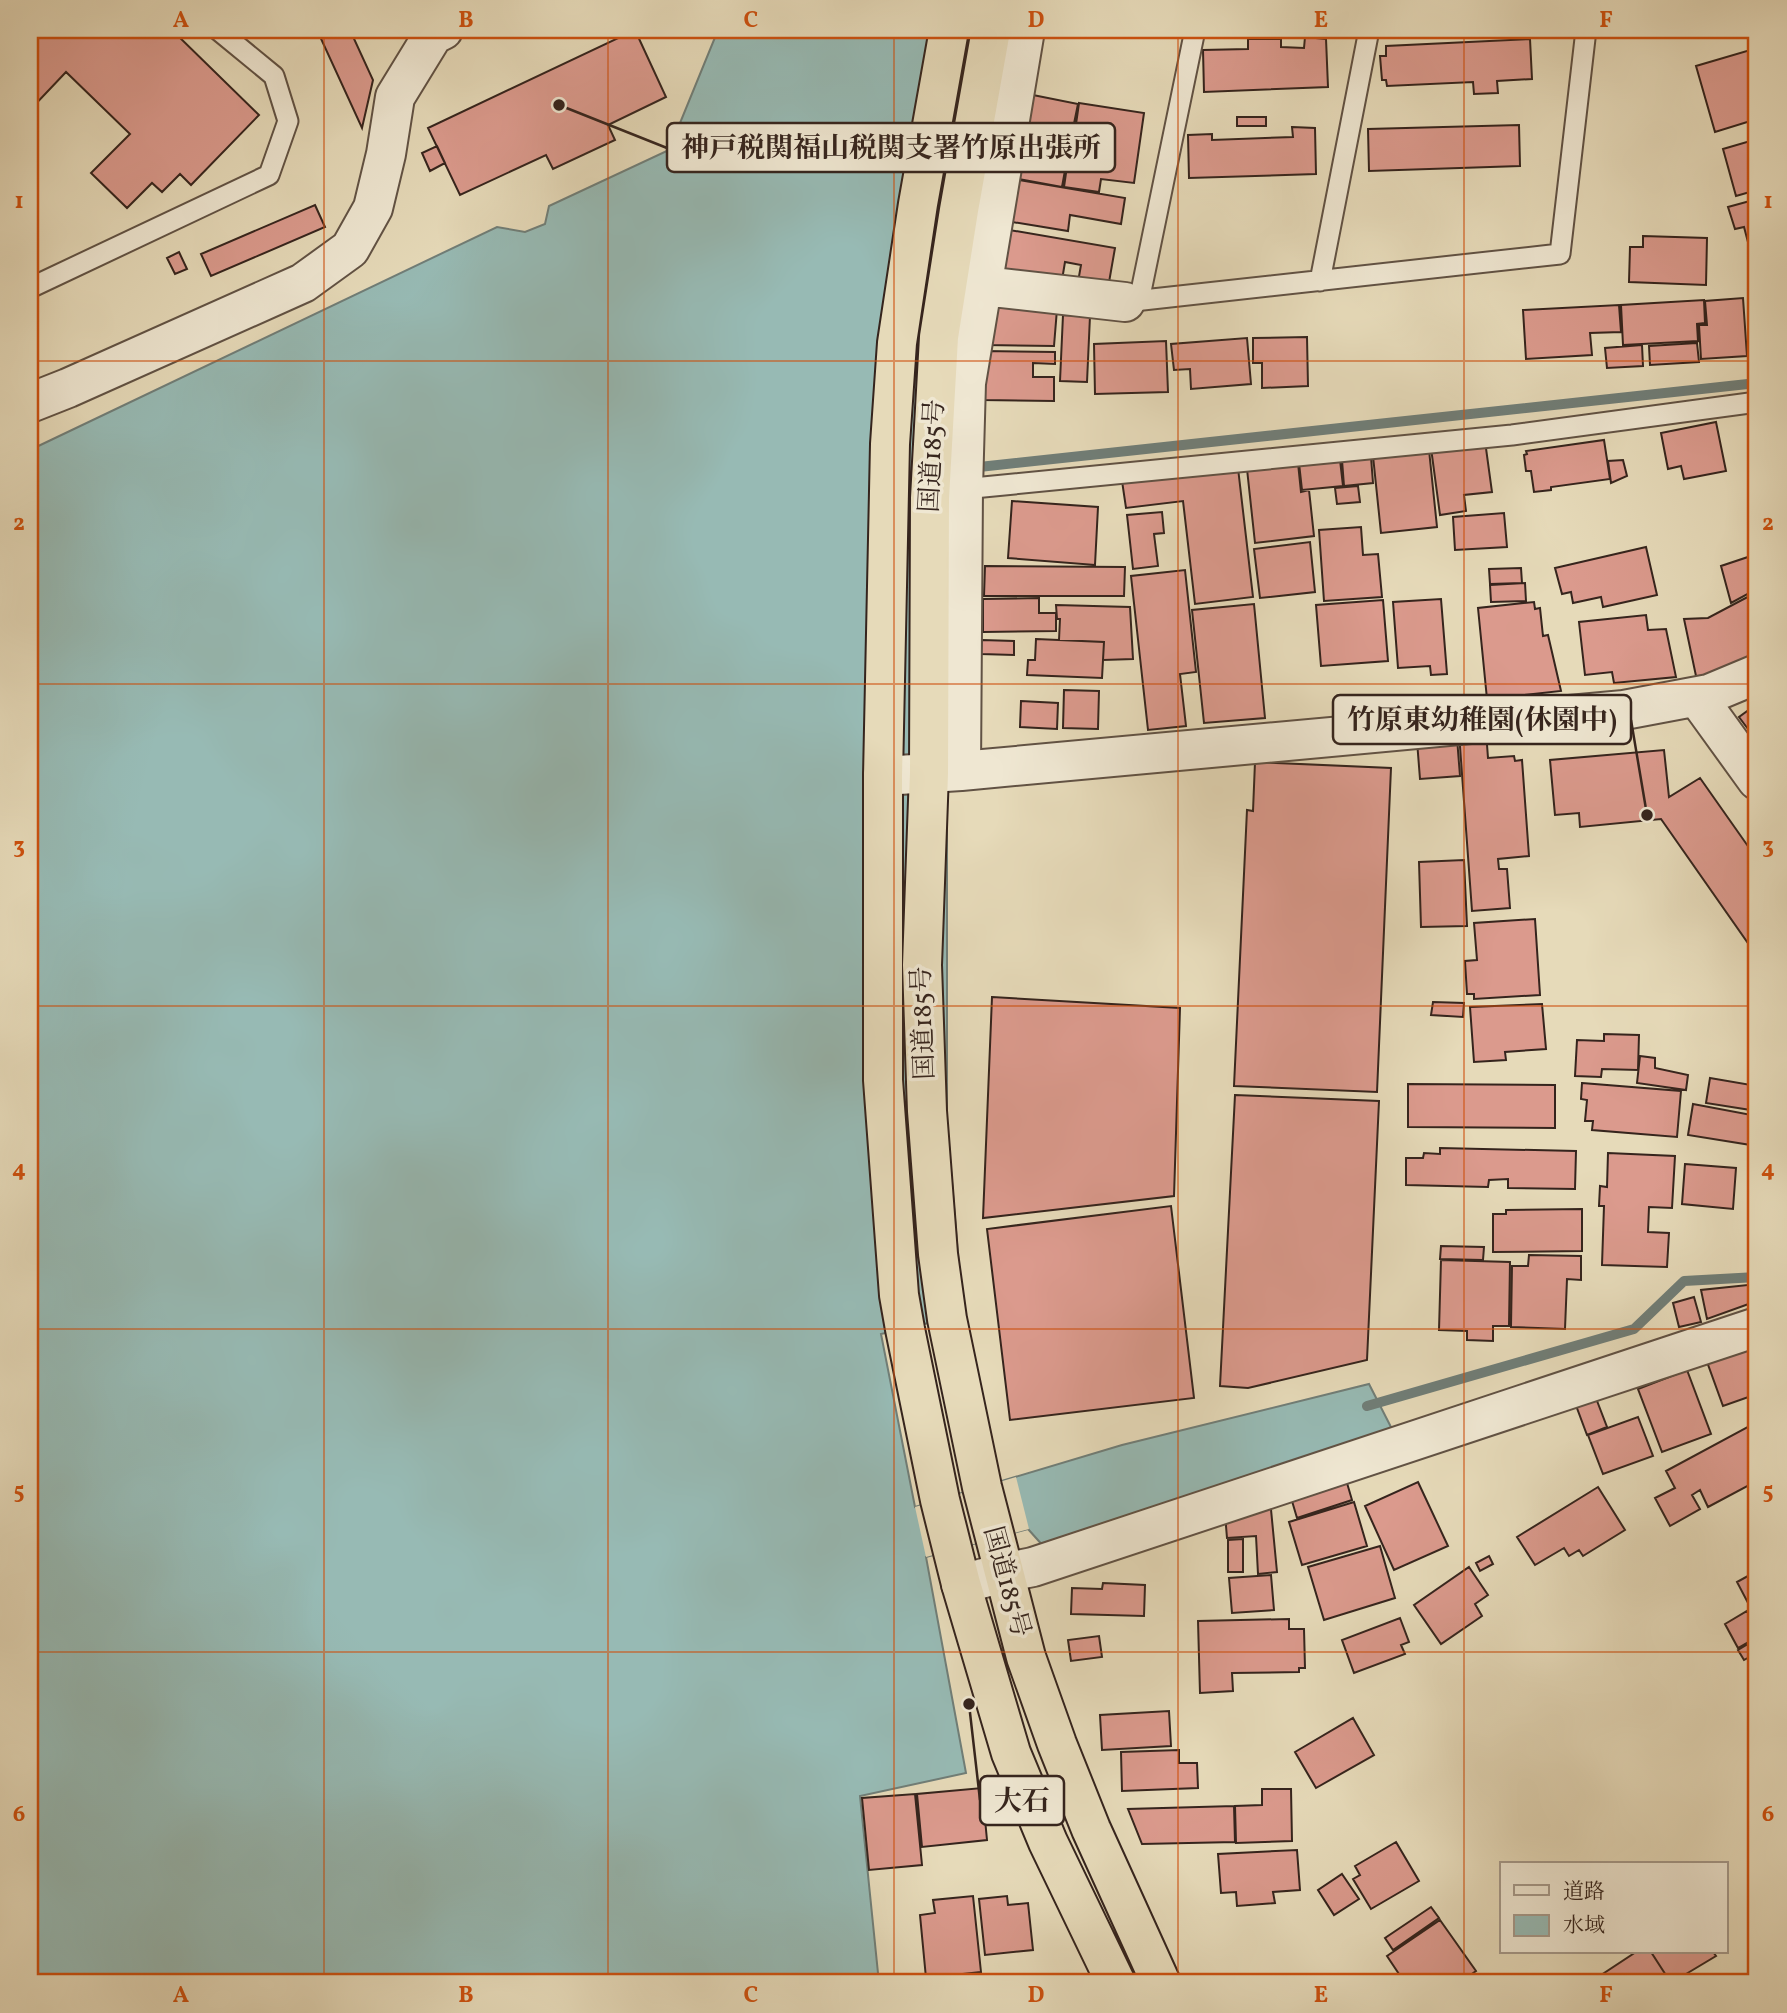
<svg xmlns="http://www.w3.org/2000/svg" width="1787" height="2013" viewBox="0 0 1787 2013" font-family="Vollkorn,'Noto Serif JP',serif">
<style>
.water{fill:#97bab4;stroke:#707e78;stroke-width:2}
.pier{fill:#e6dab9}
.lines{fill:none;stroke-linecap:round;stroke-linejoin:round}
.stream{stroke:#707e78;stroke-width:10}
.building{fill:#db9a8d;stroke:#35241d;stroke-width:2}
.service-casing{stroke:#615244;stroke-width:23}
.minor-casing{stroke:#615244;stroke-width:42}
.tertiary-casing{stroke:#615244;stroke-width:42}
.trunk-casing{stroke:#35241d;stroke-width:42}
.service{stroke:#efe7d2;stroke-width:19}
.minor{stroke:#efe7d2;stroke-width:38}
.tertiary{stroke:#efe7d2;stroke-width:38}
.trunk{stroke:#e6dab9;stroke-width:38}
.grid{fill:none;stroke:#cd510f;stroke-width:2;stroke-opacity:0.55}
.labels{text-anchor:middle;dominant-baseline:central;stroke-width:7;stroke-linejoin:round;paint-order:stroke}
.street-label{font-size:26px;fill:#35241d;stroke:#efe7d2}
.leader{fill:none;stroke:#35241d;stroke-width:2.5}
.callout-dot{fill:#35241d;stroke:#efe7d2;stroke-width:2.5}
.callout{fill:#efe7d2;stroke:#35241d;stroke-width:2.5}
.callout-label{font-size:28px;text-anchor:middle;font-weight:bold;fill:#35241d}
.neatline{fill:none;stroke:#cd510f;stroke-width:2.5}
.grid-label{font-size:23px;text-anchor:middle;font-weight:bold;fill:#cd510f}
</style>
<rect width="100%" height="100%" fill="#e6dab9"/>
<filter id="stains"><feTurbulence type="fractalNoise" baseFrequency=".00286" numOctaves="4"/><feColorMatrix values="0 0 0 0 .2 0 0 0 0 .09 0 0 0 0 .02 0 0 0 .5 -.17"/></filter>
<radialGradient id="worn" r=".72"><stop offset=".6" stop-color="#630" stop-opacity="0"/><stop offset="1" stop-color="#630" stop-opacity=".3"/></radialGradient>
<path class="water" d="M718,30H1011L947,743V1122L963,1315L881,1334L915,1507L1122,1445L1369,1384L1394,1433L1045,1548L1028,1529L926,1557L966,1773L860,1796L879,1983H30V450L497,227L525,232L545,224L549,206L669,150Z"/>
<path class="pier" d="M1016,1477L1029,1529L926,1557L915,1507Z"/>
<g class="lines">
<path class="stream" d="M970,468L1757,383
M1367,1406L1634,1329L1684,1281L1757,1277"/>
</g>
<path class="building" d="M30,30H172L259,115L191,185L180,174L162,192L152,183L127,208L91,173L130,134L66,72L30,110Z
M317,30H350L373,80L362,128Z
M635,30L666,97L608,125L615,140L553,169L546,155L460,195L428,128Z
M1441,30H1475V33H1441Z
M1305,37L1326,39L1328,87L1204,92L1203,50L1248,49V39H1281V47L1304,48Z
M1530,39L1532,79L1497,81L1498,93L1474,94L1473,82L1387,86L1386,80H1382L1380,56H1386V46Z
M1757,48V119L1715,132L1696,66Z
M1018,92L1078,104L1066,163L1007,152Z
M1079,103L1144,113L1134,183L1101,179L1099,192L1064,187L1068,159L1086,161L1088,145L1083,144L1085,125L1076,124Z
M1237,117H1266V126H1237Z
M1519,125L1520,166L1369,171L1368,129Z
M1292,127L1315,128L1316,174L1189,178L1188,135L1212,134V140L1293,137Z
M1757,139V190L1736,196L1723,149Z
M437,146L445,163L430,171L422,153Z
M1007,154L1066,165L1062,187L1003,176Z
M1007,178L1125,198L1121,224L1070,215L1068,231L1000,220Z
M1757,199V264L1754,265L1744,227L1735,229L1728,207Z
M315,205L325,227L211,276L201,254Z
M998,228L1115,248L1108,288L1078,282L1081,265L1065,262L1062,280L991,267Z
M1643,236L1707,238L1706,285L1629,282L1630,247H1643Z
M179,252L187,269L175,274L167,258Z
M1743,298L1747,356L1701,359L1699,325H1707L1705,301Z
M988,300L1057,309L1054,346L985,345Z
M1704,300L1705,323L1697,324L1698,341L1623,345L1621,305Z
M1619,305L1621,332L1590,333L1592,355L1526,359L1523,310Z
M1063,315L1090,316L1087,382L1060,381Z
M1307,337L1308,386L1262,388V363H1253V338Z
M1247,338L1251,384L1191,389L1190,369L1174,370L1171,344Z
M1166,341L1168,392L1095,394L1094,344Z
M1697,343L1699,362L1650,365L1649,346Z
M1642,345L1643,366L1607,368L1605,348Z
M983,351L1055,352V364L1033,363V377H1054V401L982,400Z
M1716,422L1726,471L1684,479L1681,466L1668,469L1661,433Z
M1604,440L1610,479L1551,487V490L1534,492L1531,471H1526L1524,455L1527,454L1526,451Z
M1485,441L1492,492L1464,495L1466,511L1440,515L1431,448Z
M1429,450L1437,527L1381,533L1373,456Z
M1371,457L1373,483L1344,486L1342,460Z
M1340,460L1343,486L1302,490L1299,463Z
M1623,460L1627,476L1611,483L1608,461Z
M1298,463L1301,492L1309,490L1314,536L1255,543L1247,469Z
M1238,468L1253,597L1195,604L1183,501L1126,508L1122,481Z
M1358,486L1360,502L1337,504L1335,488Z
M1012,501L1098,507L1095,565L1008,558Z
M1162,512L1164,533L1154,534L1158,566L1133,569L1127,515Z
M1504,513L1507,547L1455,550L1453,517Z
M1361,527L1363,555L1378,554L1382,597L1324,601L1319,530Z
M1310,542L1315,592L1260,598L1254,549Z
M1646,547L1657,595L1603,607L1601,597L1573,603L1571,592L1562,594L1555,568Z
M1757,554V589L1731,603L1721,566Z
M985,566L1125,567L1124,596H984Z
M1521,568L1522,583L1490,584L1489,569Z
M1185,570L1196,672L1180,674L1186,726L1148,730L1131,576Z
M1525,583L1526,601L1491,602L1490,585Z
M1757,592V660L1731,676H1696L1684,619L1708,618Z
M1039,598V613H1056V631L983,632V599Z
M1441,599L1447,674L1431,675L1430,666L1398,668L1393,602Z
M1383,600L1388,661L1321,666L1316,605Z
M1534,602L1535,609L1540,608L1543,636L1548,635L1561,691L1487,699L1478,608Z
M1254,604L1265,718L1204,723L1192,610Z
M1056,605L1130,607L1133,659L1103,660L1104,642L1059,640L1060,619H1057Z
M1646,615L1648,630L1666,629L1676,677L1614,683L1612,672L1585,675L1579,622Z
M1036,639L1104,642L1102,678L1027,675L1028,660H1035Z
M982,640L1014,641V655L981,654Z
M1064,690L1099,691L1098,729L1063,728Z
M1021,701L1058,703L1057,729L1020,727Z
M1757,704V735L1754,737L1739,717Z
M1486,731L1488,758L1514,756L1515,761L1522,760L1529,856L1498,859L1499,869H1507L1510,908L1472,911L1459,733Z
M1457,738L1460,776L1420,779L1417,741Z
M1664,750L1669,797L1700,778L1757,859V956L1661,819L1580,827L1579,813L1555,815L1550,760Z
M1255,762L1391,768L1377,1092L1234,1086L1247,810L1253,811Z
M1464,860L1467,926L1421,927L1419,862Z
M1535,919L1540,995L1474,999V994H1467L1465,961L1477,960L1474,923Z
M992,997L1180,1008L1174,1196L983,1218Z
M1433,1002L1464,1003L1463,1017L1431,1015Z
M1542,1004L1546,1049L1505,1052L1506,1060L1474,1062L1470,1007Z
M1604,1034L1639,1035L1638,1070L1602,1069L1601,1077L1575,1076L1577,1040L1604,1041Z
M1640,1056L1655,1058V1068L1688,1075L1686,1090L1637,1083Z
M1710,1078L1757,1086V1111L1706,1103Z
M1582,1083L1681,1091L1677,1137L1592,1130L1593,1121H1585L1587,1100L1581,1099Z
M1408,1084L1555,1085V1128L1408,1127Z
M1235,1095L1379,1101L1367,1360L1248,1388L1220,1386Z
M1693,1104L1757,1116V1146L1688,1135Z
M1440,1148L1576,1151L1575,1189L1508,1188V1179L1489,1180L1488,1187L1406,1185V1158H1423L1424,1153L1440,1154Z
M1608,1153L1675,1156L1672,1208L1649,1207L1648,1232L1669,1233L1667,1267L1602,1265L1604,1206H1599L1600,1186L1607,1187Z
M1685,1164L1736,1168L1733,1209L1682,1204Z
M1171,1206L1194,1398L1010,1420L987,1229Z
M1582,1209V1251L1493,1252V1214H1506V1210Z
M1441,1246L1484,1247L1483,1260L1440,1259Z
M1529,1255L1581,1256V1280L1567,1279L1565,1329L1511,1327L1512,1266H1528Z
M1441,1260L1510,1262L1509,1326H1493V1341L1467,1340V1331L1439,1330Z
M1757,1284V1301L1707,1319L1701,1290Z
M1694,1297L1701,1322L1679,1327L1673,1303Z
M1747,1345L1757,1373V1394L1723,1406L1706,1359Z
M1687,1370L1711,1434L1662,1452L1638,1389Z
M1594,1393L1607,1427L1587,1435L1574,1400Z
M1638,1417L1653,1456L1603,1474L1588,1435Z
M1755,1423L1757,1427V1481L1708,1507L1700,1490L1692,1495L1700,1509L1670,1526L1655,1498L1675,1488L1666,1471Z
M1418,1482L1448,1546L1394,1570L1365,1506Z
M1347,1483L1352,1500L1297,1518L1292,1501Z
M1598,1487L1625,1530L1583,1556L1579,1550L1569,1556L1564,1548L1535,1565L1517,1537Z
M1270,1499L1277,1572L1258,1574L1256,1536L1227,1538L1225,1514Z
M1354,1502L1367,1546L1302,1565L1289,1522Z
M1243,1539V1572H1228V1540Z
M1380,1546L1395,1598L1324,1620L1308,1567Z
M1489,1556L1493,1564L1480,1571L1476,1563Z
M1469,1567L1488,1595L1475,1604L1482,1616L1441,1644L1414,1605Z
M1757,1571V1620L1737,1582Z
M1271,1575L1274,1610L1232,1613L1229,1578Z
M1103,1583L1145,1585L1144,1616L1071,1614L1072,1588L1102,1589Z
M1747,1611L1757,1631V1637L1738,1648L1725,1624Z
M1400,1618L1409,1642L1401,1645L1405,1654L1354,1673L1342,1640Z
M1289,1619V1629H1304L1305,1668H1299V1672L1232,1673L1233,1691L1200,1693L1198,1621Z
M1099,1636L1102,1657L1071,1661L1068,1640Z
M1748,1644L1753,1655L1744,1660L1738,1650Z
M1169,1711L1171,1746L1102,1750L1100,1715Z
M1353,1718L1374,1755L1316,1788L1295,1752Z
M1179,1750V1763H1197L1198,1788L1122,1791L1121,1752Z
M982,1788L987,1840L922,1847L917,1794Z
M1262,1789H1291L1292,1841L1236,1843L1235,1806L1262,1805Z
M915,1794L922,1865L869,1870L862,1798Z
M1234,1806L1235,1842L1142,1844L1128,1809Z
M1396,1842L1419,1881L1371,1909L1353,1879L1360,1875L1355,1866Z
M1297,1850L1300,1890L1273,1892L1275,1903L1237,1906L1236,1892L1221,1893L1218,1854Z
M1342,1874L1359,1899L1334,1915L1318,1890Z
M973,1896L981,1972L926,1978L920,1915L935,1913L933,1900Z
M1007,1896L1008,1905L1028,1903L1033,1950L985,1955L979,1899Z
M1431,1907L1439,1918L1393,1950L1385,1938Z
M1440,1920L1476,1971L1459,1983H1405L1387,1956Z
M1636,1952H1651L1671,1983H1589Z
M1651,1952H1713L1716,1956L1671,1983Z"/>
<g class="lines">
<g class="service-casing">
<path id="service" d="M1320,281L1369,30
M30,288L269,175L288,121L274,76L218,30
M1139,301L1195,30
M1125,302L1560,254L1586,30
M963,489L1512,435L1757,402"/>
</g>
<g class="minor-casing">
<path id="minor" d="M957,283L1125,302
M1697,697L1757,780
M961,771L963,489L966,383L1025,30
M883,776L961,771L1624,710L1709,694L1757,674
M961,1584L1003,1573L1033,1567L1757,1327"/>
</g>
<g class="tertiary-casing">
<path id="tertiary" d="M30,403L68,388L303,283L350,249L373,208L386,154L395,97L433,35L443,30"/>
</g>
<g class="trunk-casing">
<path id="trunk" d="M949,30L918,204L897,343L890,444L883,776V1080L899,1295L905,1329L940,1500L961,1584L1011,1753L1048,1842L1116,1983
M991,30L959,210L939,337L930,498L929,773L922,965L927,1111L938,1254L947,1319L982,1487L1026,1657L1057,1744L1091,1829L1161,1983"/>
</g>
<use href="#service" class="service"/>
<use href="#minor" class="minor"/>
<use href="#tertiary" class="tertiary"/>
<use href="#trunk" class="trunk"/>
</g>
<path class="grid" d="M324,30V1983M608,30V1983M894,30V1983M1178,30V1983M1464,30V1983M30,361H1757M30,684H1757M30,1006H1757M30,1329H1757M30,1652H1757"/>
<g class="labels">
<g class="street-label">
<text transform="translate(933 456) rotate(-87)">国道185号</text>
<text transform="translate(924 1023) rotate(-92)">国道185号</text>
<text transform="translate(1006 1582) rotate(75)">国道185号</text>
</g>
</g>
<path class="leader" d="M559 105L667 148M1647 815L1631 720M969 1704L980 1800"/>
<g class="callout-dot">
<circle cx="559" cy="105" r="7"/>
<circle cx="1647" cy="815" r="7"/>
<circle cx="969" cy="1704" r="7"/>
</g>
<g class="callout">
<rect x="667" y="123" width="448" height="49" rx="7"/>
<rect x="1333" y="695" width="298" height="49" rx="7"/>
<rect x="980" y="1776" width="84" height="49" rx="7"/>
</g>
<g class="callout-label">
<text x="891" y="157">神戸税関福山税関支署竹原出張所</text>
<text x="1482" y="729">竹原東幼稚園(休園中)</text>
<text x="1022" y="1810">大石</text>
</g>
<rect width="1787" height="2013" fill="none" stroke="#e6dab9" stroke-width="77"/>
<rect x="1500" y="1862" width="228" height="91" fill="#efe7d2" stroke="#a5998a" stroke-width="2"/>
<rect x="1514" y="1885" width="35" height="10" fill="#efe7d2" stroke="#a5998a" stroke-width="2"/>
<text x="1563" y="1898" font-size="21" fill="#35241d">道路</text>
<rect x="1514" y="1915" width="35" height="21" fill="#97bab4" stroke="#a5998a" stroke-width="2"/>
<text x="1563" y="1932" font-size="21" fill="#35241d">水域</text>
<rect x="38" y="38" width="1710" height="1936" class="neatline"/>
<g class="grid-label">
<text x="181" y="27">A</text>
<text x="466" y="27">B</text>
<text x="751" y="27">C</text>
<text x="1036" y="27">D</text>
<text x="1321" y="27">E</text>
<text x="1606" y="27">F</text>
<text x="19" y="208">1</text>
<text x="1768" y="208">1</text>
<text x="19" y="530">2</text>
<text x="1768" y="530">2</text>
<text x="19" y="853">3</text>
<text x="1768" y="853">3</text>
<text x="19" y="1176">4</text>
<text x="1768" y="1176">4</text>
<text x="19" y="1498">5</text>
<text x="1768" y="1498">5</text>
<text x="19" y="1821">6</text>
<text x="1768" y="1821">6</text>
<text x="181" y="2002">A</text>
<text x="466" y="2002">B</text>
<text x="751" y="2002">C</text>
<text x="1036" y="2002">D</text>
<text x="1321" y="2002">E</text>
<text x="1606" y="2002">F</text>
</g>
<rect width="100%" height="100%" filter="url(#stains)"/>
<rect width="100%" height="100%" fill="url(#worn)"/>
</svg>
